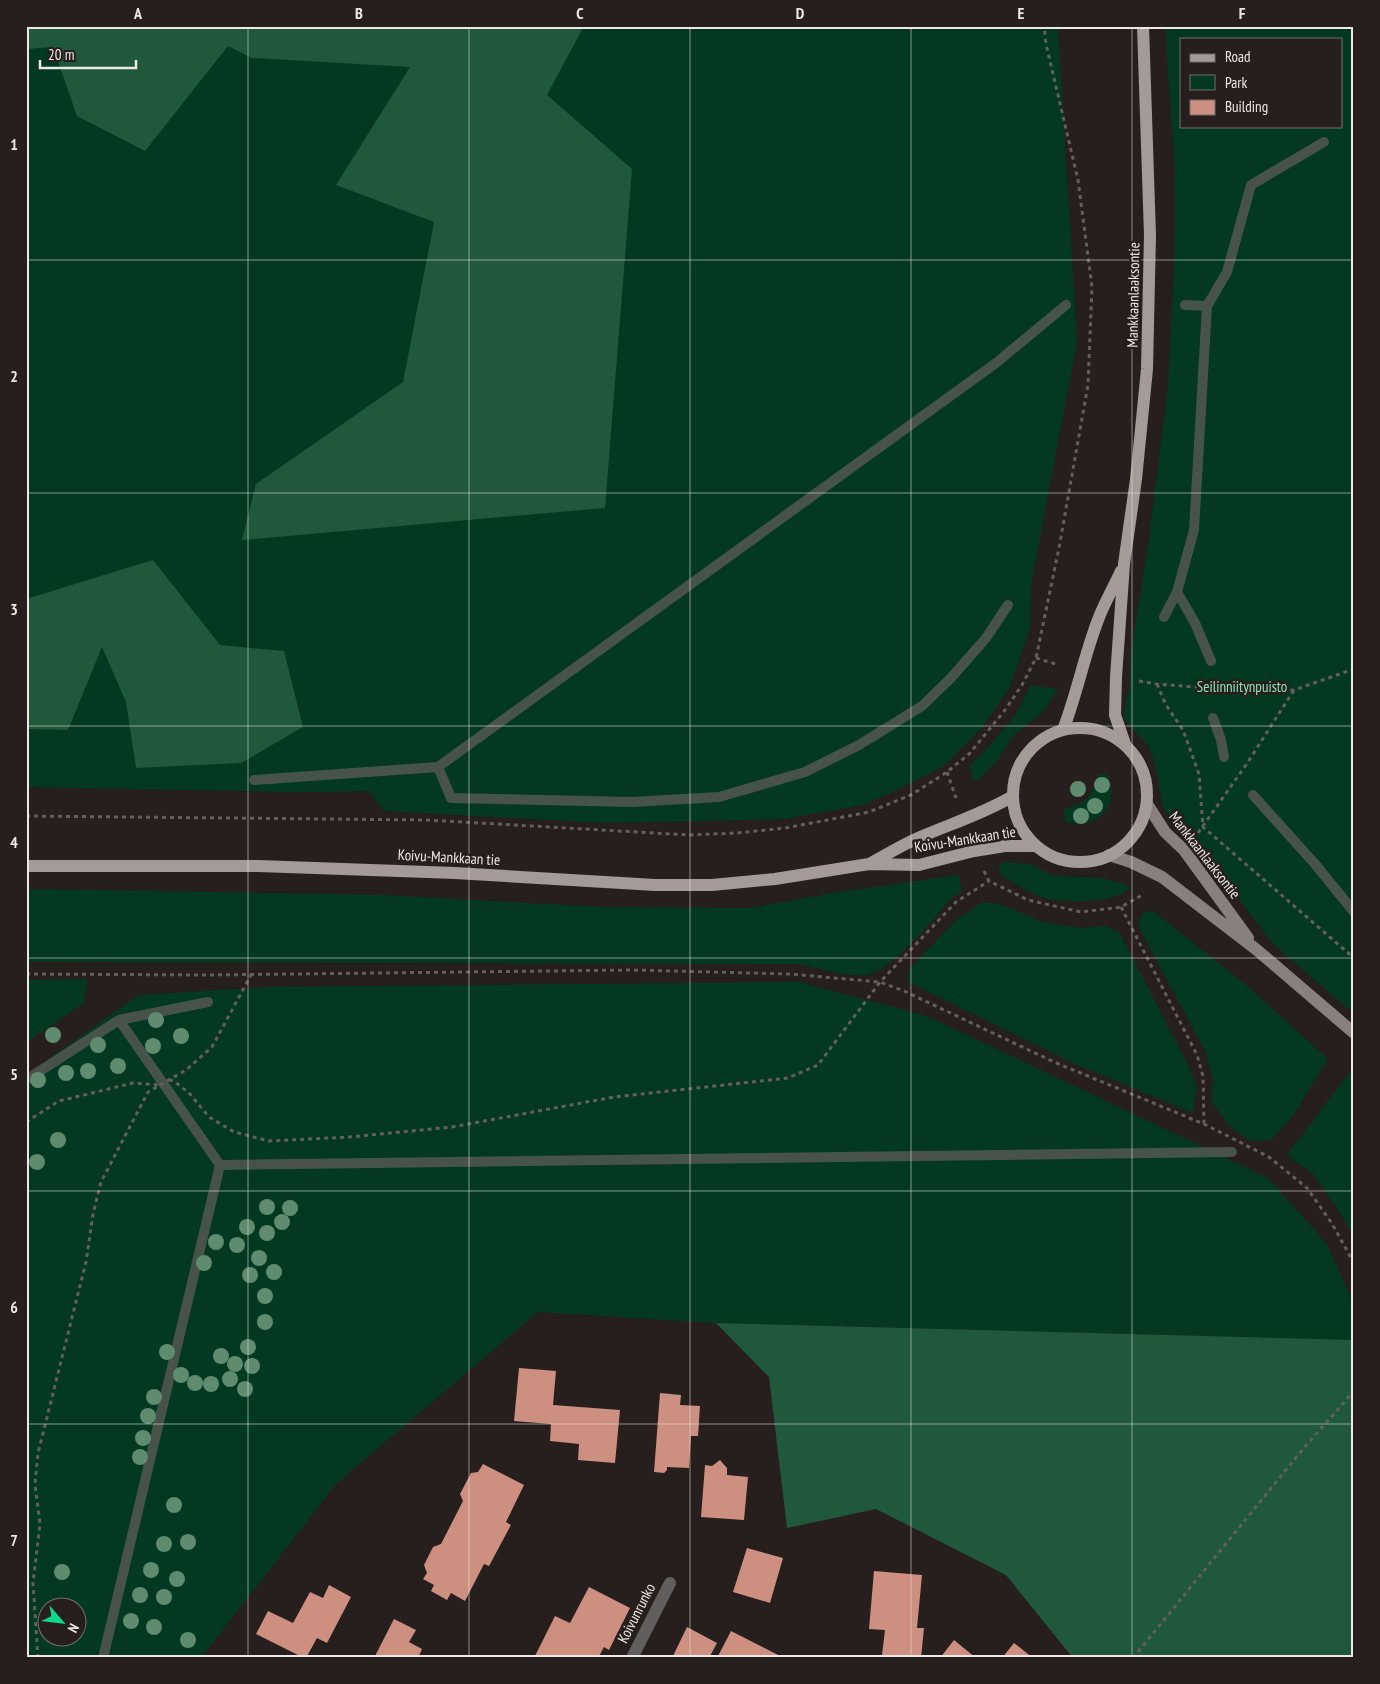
<svg xmlns="http://www.w3.org/2000/svg" width="1380" height="1684" viewBox="0 0 1380 1684" font-family="'PT Sans Narrow',sans-serif">
<style>
.green{fill:#043921;fill-rule:evenodd}
.forest{fill:#1f583b}
.lines{fill:none;stroke-linecap:round;stroke-linejoin:round}
.stream{stroke:#475349;stroke-width:10}
.building{fill:#cd9080}
.path{stroke:#655e5c;stroke-width:3;stroke-dasharray:4 4;stroke-linecap:butt}
.street{stroke:#625e5d;stroke-width:12}
.secondary{stroke:#88807e;stroke-width:12}
.primary{stroke:#a49b98;stroke-width:12}
.tree{fill:#5f8b6f}
.grid{fill:none;stroke:#ede7e5;stroke-width:1;stroke-opacity:0.55}
.labels{text-anchor:middle;dominant-baseline:central;stroke-width:5;stroke-linejoin:round;paint-order:stroke}
.street-label{font-size:15px;fill:#ede7e5;stroke:#271f1d}
.park-label{font-size:15px;fill:#8de3b2;stroke:#271f1d}
.neatline{fill:none;stroke:#ede7e5;stroke-width:2}
.grid-label{font-size:16px;text-anchor:middle;font-weight:bold;fill:#ede7e5}
</style>
<rect width="100%" height="100%" fill="#271f1d"/>
<path class="green" d="M26,26H1058L1077,342L1031,585L1030,628L1010,687L983,727L945,765L915,781L863,805L783,819L606,823L384,811L369,791L301,792L26,787Z
M1165,26H1354V1014L1273,944L1213,864L1184,835L1172,825L1163,806L1154,761L1147,744L1126,722L1124,716L1127,696L1130,690L1131,652L1149,539L1168,385L1174,270L1175,173ZM1181,39H1341V126H1181Z
M1031,685L1058,689L1043,712L1014,735L995,763L976,782L972,779L970,765L982,754L1015,716Z
M1107,774C1122,806 1097,830 1065,822L1064,809C1085,804 1093,797 1097,775Z
M1005,862L1029,864L1055,876L1103,878L1130,886C1123,904 1060,903 1044,898C1029,893 1015,883 1002,876L999,870V865Z
M959,875L962,892L953,897C935,917 891,972 866,975C846,977 818,968 798,964L26,962V889H29L383,895L599,907L750,908L833,893Z
M982,902L1000,904L1042,922L1081,928L1105,926L1119,932L1189,1067L1197,1088L1193,1113L1073,1063L908,982L909,970L928,949L957,919Z
M1153,911L1245,984L1328,1059L1294,1114L1271,1140L1250,1141L1228,1125L1211,1100L1213,1080L1205,1051L1141,931L1139,921L1143,913Z
M87,979L84,1003L26,1043V980Z
M798,982L927,1016L1268,1178L1327,1244L1354,1304V1340L716,1323L538,1312L336,1484L201,1658H26V1075L139,995L267,987ZM48,1606H78V1636H48Z
M1353,1068L1354,1069V1237L1343,1217L1313,1174L1287,1155Z"/>
<path class="forest" d="M26,26H584L547,95L632,169L605,508L242,540L256,484L403,382L434,222L336,185L410,67L252,58L228,46L145,151L77,116L53,47L26,49Z
M153,560L220,645L284,651L303,727L241,763L136,768L126,702L102,647L68,730L26,729V599Z
M716,1323L1354,1340V1658H1073L1006,1575L876,1509L787,1528L769,1377Z"/>
<g class="lines">
<path class="stream" d="M1185,305L1207,306
M1177,592L1195,623L1211,661
M1164,617L1177,592L1194,530L1207,306L1227,272L1251,185L1324,142
M1213,718L1221,740L1224,757
M438,767L451,798L632,802L719,797L805,772L859,745L922,706L950,679L986,638L1008,605
M254,780L438,767L996,363L1066,305
M1253,795L1315,864L1354,912
M26,1080L119,1020L208,1002
M220,1165L1232,1152
M103,1658L220,1165L119,1020"/>
</g>
<path class="building" d="M519,1368L556,1371L553,1405L620,1410L615,1463L578,1460L579,1444L550,1441L551,1424L514,1421Z
M660,1393L681,1395L680,1405L700,1406L698,1436H691L689,1468L667,1467V1470L664,1473L654,1472Z
M720,1460L727,1468V1475L748,1477L744,1520L701,1517L705,1465L712,1466Z
M483,1464L524,1485L506,1522L511,1525L489,1566L484,1564L465,1601L451,1593L447,1600L431,1591L434,1585L423,1579L427,1573L424,1565L433,1547L441,1544L463,1501L460,1494L471,1473L478,1472Z
M747,1548L783,1558L770,1603L733,1592Z
M874,1571L922,1575L917,1628H924L921,1658L882,1655L885,1630L869,1629Z
M329,1585L351,1597L327,1643L317,1638L306,1658H304L256,1634L268,1611L293,1623L310,1592L323,1598Z
M589,1587L630,1608L609,1650L604,1647L598,1658H534L555,1616L570,1623Z
M394,1619L416,1630L409,1642L422,1649L418,1658H374Z
M687,1627L717,1643L709,1658H672Z
M731,1631L784,1658H717Z
M954,1640L976,1658H940Z
M1014,1643L1033,1658H1002Z"/>
<g class="lines">
<path class="path" d="M1036,658L1059,665
M1139,681L1157,684L1256,692L1294,690L1354,669
M1157,684L1166,705L1183,730L1199,774L1203,827L1354,958
M947,772L956,798
M26,816L427,820L689,835L737,833L785,828L869,812L911,795L947,772L970,753L1005,710L1022,685L1036,658L1059,548L1088,385L1092,287L1078,180L1046,44L1044,26
M1198,833L1246,765L1294,690
M984,871L989,881L1028,900L1081,912L1121,907L1144,894
M1121,907L1197,1055L1203,1076L1204,1124
M26,974L207,975L633,970L790,974L880,982L904,991L1054,1062L1204,1124L1269,1157L1307,1188L1331,1222L1354,1263
M169,1080L174,1081L190,1094L209,1117L234,1132L269,1141L350,1137L452,1127L614,1097L788,1078L818,1065L880,982L956,902L989,881
M26,1122L59,1101L133,1083L159,1085
M38,1658L33,1583L40,1524L35,1484L38,1453L86,1262L93,1214L101,1182L148,1092L186,1070L212,1047L252,973
M1133,1658L1303,1449L1354,1391"/>
<path class="street" d="M632,1658L670,1583"/>
<path class="secondary" d="M1147,804L1165,832L1184,850L1248,938
M1109,855L1131,862L1162,877L1257,950L1354,1033"/>
<path class="primary" d="M1013 795a67 67 0 1 1 134 0a67 67 0 1 1-134 0Z
M1063,730C1077,694 1084,656 1098,620C1104,603 1114,587 1121,571
M1125,744L1115,715L1116,677L1124,564L1136,479L1147,369L1150,235L1143,26
M871,863C886,855 902,845 918,838C950,824 983,814 1013,796
M26,866H258L455,873L655,885H712L775,879L869,864L919,865L974,851L1005,846H1036"/>
</g>
<g class="tree">
<circle cx="1102" cy="785" r="8"/>
<circle cx="1078" cy="789" r="8"/>
<circle cx="1095" cy="806" r="8"/>
<circle cx="1081" cy="816" r="8"/>
<circle cx="156" cy="1020" r="8"/>
<circle cx="53" cy="1035" r="8"/>
<circle cx="181" cy="1036" r="8"/>
<circle cx="98" cy="1045" r="8"/>
<circle cx="153" cy="1046" r="8"/>
<circle cx="118" cy="1066" r="8"/>
<circle cx="88" cy="1071" r="8"/>
<circle cx="66" cy="1073" r="8"/>
<circle cx="38" cy="1080" r="8"/>
<circle cx="58" cy="1140" r="8"/>
<circle cx="37" cy="1162" r="8"/>
<circle cx="267" cy="1207" r="8"/>
<circle cx="290" cy="1208" r="8"/>
<circle cx="282" cy="1222" r="8"/>
<circle cx="247" cy="1227" r="8"/>
<circle cx="267" cy="1233" r="8"/>
<circle cx="216" cy="1242" r="8"/>
<circle cx="237" cy="1245" r="8"/>
<circle cx="259" cy="1258" r="8"/>
<circle cx="204" cy="1263" r="8"/>
<circle cx="274" cy="1272" r="8"/>
<circle cx="250" cy="1275" r="8"/>
<circle cx="265" cy="1296" r="8"/>
<circle cx="265" cy="1322" r="8"/>
<circle cx="248" cy="1347" r="8"/>
<circle cx="167" cy="1352" r="8"/>
<circle cx="221" cy="1356" r="8"/>
<circle cx="235" cy="1364" r="8"/>
<circle cx="252" cy="1366" r="8"/>
<circle cx="181" cy="1375" r="8"/>
<circle cx="230" cy="1379" r="8"/>
<circle cx="195" cy="1383" r="8"/>
<circle cx="211" cy="1384" r="8"/>
<circle cx="245" cy="1389" r="8"/>
<circle cx="154" cy="1397" r="8"/>
<circle cx="148" cy="1416" r="8"/>
<circle cx="143" cy="1438" r="8"/>
<circle cx="140" cy="1457" r="8"/>
<circle cx="174" cy="1505" r="8"/>
<circle cx="188" cy="1542" r="8"/>
<circle cx="164" cy="1544" r="8"/>
<circle cx="151" cy="1570" r="8"/>
<circle cx="62" cy="1572" r="8"/>
<circle cx="177" cy="1579" r="8"/>
<circle cx="140" cy="1595" r="8"/>
<circle cx="164" cy="1597" r="8"/>
<circle cx="131" cy="1621" r="8"/>
<circle cx="154" cy="1627" r="8"/>
<circle cx="188" cy="1640" r="8"/>
</g>
<path class="grid" d="M248,26V1658M469,26V1658M690,26V1658M911,26V1658M1132,26V1658M26,260H1354M26,493H1354M26,726H1354M26,958H1354M26,1191H1354M26,1424H1354"/>
<g class="labels">
<g class="street-label">
<text transform="translate(1133 295) rotate(-89)">Mankkaanlaaksontie</text>
<text transform="translate(965 839) rotate(-9)">Koivu-Mankkaan tie</text>
<text transform="translate(1205 855) rotate(52)">Mankkaanlaaksontie</text>
<text transform="translate(449 857) rotate(3)">Koivu-Mankkaan tie</text>
<text transform="translate(636 1613) rotate(-63)">Koivunrunko</text>
</g>
<g class="park-label">
<text x="1242" y="686">Seilinniitynpuisto</text>
</g>
</g>
<rect width="1380" height="1684" fill="none" stroke="#271f1d" stroke-width="55"/>
<rect x="1180" y="38" width="162" height="90" fill="#271f1d" stroke="#766f6d"/>
<rect x="1190" y="54" width="25" height="8" fill="#a49b98" stroke="#766f6d"/>
<text x="1225" y="62" font-size="15" fill="#ede7e5">Road</text>
<rect x="1190" y="75" width="25" height="15" fill="#043921" stroke="#766f6d"/>
<text x="1225" y="88" font-size="15" fill="#ede7e5">Park</text>
<rect x="1190" y="100" width="25" height="15" fill="#cd9080" stroke="#766f6d"/>
<text x="1225" y="112" font-size="15" fill="#ede7e5">Building</text>
<g transform="translate(62 1622) rotate(118)"><circle r="24" fill="#271f1d" stroke="#766f6d"/>
<path d="M0-4L9 19L0 12L-9 19Z" fill="#0ed98a"/>
<text y="-8" font-size="14" font-weight="bold" text-anchor="middle" fill="#ede7e5">N</text>
</g>
<path d="M40 60v8h96v-8" fill="none" stroke="#ede7e5" stroke-width="2.5"/>
<text x="48" y="60" font-size="15" fill="#ede7e5" stroke="#271f1d" stroke-width="4" paint-order="stroke">20 m</text>
<rect x="28" y="28" width="1324" height="1628" class="neatline"/>
<g class="grid-label">
<text x="138" y="19">A</text>
<text x="359" y="19">B</text>
<text x="580" y="19">C</text>
<text x="800" y="19">D</text>
<text x="1021" y="19">E</text>
<text x="1242" y="19">F</text>
<text x="14" y="150">1</text>
<text x="14" y="382">2</text>
<text x="14" y="615">3</text>
<text x="14" y="848">4</text>
<text x="14" y="1080">5</text>
<text x="14" y="1313">6</text>
<text x="14" y="1546">7</text>
</g>
</svg>
